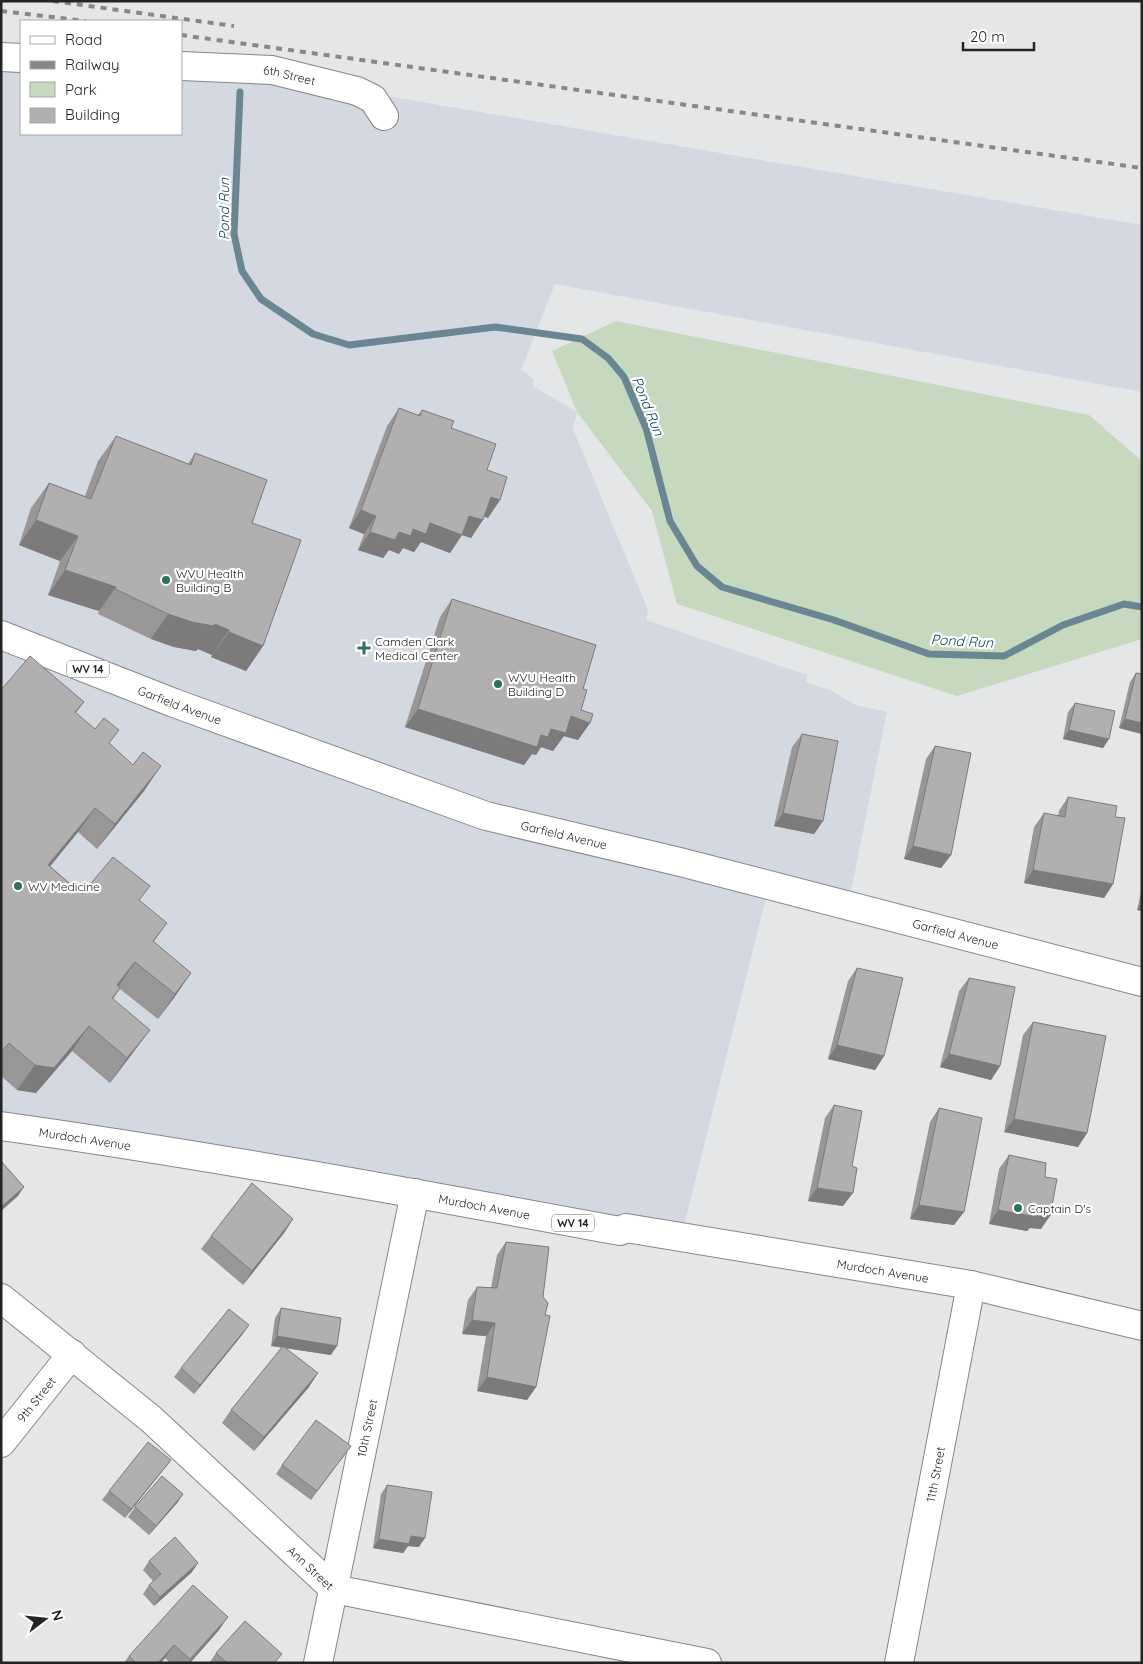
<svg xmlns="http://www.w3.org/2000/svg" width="1143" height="1664" viewBox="0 0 1143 1664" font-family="Quicksand,sans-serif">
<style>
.built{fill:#d4d9e1}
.green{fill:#c6d9be}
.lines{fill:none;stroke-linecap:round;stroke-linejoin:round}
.stream{stroke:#698692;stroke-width:7}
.minor-casing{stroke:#868688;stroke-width:30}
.major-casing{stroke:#868688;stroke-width:30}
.minor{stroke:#fff;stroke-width:28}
.major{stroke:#fff;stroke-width:28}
.rail{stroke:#868788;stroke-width:4;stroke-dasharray:6 6;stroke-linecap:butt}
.wall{fill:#989696}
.shaded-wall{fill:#7c7a7a}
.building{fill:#b1afaf;stroke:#7c7a7a}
.poi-dot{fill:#2d7163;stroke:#fff;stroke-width:2}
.labels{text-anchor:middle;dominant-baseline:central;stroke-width:4.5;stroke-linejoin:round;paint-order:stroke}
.shield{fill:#fff;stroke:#666;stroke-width:1}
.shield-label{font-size:11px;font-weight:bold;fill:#242425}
.street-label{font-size:12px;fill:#242425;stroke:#fff}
.poi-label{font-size:12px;fill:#242425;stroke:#fff;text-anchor:start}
.water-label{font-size:14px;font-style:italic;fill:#064556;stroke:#fff}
</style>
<rect width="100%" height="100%" fill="#e5e6e8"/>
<path class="built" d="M1,57L21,58V134H181V66L357,91L1142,225V392L555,284L521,370L534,379L533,386L577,412L573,429L648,610L646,620L807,675L806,682L830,690L856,705L887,712L848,906L769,886L681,1238L1,1126Z"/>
<path class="green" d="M616,321L1089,415L1142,461V639L957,696L677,604L652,511L577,412L552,351Z"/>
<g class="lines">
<path class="stream" d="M240,92L234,234L242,271L261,299L313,334L349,345L495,327L582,339L608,358L624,377L646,428L670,521L697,566L722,587L834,620L929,654L1004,656L1063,625L1124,604L1142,607"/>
<g class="minor-casing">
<g id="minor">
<path d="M1,57L21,58"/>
<path id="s1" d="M181,66L272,70L357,91L373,99L384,116"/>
<path id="s2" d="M1,1298L151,1419L334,1589L707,1663"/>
<path id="s3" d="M1,1443L72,1354"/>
<path id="s4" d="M318,1663L415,1193"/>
<path id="s5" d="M899,1663L971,1285"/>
</g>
</g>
<g class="major-casing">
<g id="major">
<path id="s6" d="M1,635L174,703L486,816L680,862L1142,982"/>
<path id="s7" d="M1,1126C208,1155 414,1193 620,1231L626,1228L971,1285L1142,1326"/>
</g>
</g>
<use href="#minor" class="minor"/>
<use href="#major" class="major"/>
<path class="rail" d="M53,1L234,26
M1,11L86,21
M181,35L1142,168"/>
</g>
<path class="wall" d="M399,408L418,415L422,410L451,428L487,470L500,500L488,518L484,516L471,538L462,535L450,553L421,542L414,552L403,548L399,554L389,550L383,558L358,550L364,534L349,528L387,426Z
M116,436L188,464L195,453L252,523L263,646L246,671L211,657L212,655L198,649L196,651L174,647L151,639L98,614L99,611L48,595L60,561L19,545L31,508L49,483L85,496L98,461Z
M452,599L583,689L581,710L590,723L578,740L564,736L553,751L541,747L536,755L532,754L524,765L405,727L440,617Z
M1136,673L1142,674V734L1119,728L1130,682Z
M1,690L84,702L76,713L110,744L144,791L97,849L78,832L50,866L82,894L140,901L154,942L191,973L158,1019L120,989L113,999L132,1054L110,1083L72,1051L36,1093L17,1090L1,1076Z
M1075,703L1109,739L1103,748L1063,739L1068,712Z
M802,734L823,821L814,834L774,826L792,747Z
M935,746L951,855L941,868L904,859L926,759Z
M1068,797L1115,817L1113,884L1104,898L1024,883L1034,827L1044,813L1058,816L1059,811Z
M1142,888V911L1137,910Z
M857,968L884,1056L875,1070L828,1059L848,981Z
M969,978L1000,1066L991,1080L940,1067L959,991Z
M1033,1022L1087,1133L1078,1147L1004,1132L1023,1035Z
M834,1105L843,1206L808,1201L825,1118Z
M939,1108L954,1225L910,1219L930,1122Z
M1009,1155L1041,1229L1030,1228L1027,1231L989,1224L999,1169Z
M293,1219L284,1233L243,1285L201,1249L211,1236Z
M506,1242L543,1297L545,1315L536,1387L527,1400L477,1391L486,1336L462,1334L468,1300L477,1287L491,1288L497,1255Z
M281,1308L331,1355L286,1348L309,1387L254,1451L222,1423L231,1410L282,1347L271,1346L275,1318Z
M249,1325L242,1335L194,1394L174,1377L181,1368Z
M351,1446L311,1500L276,1474L282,1465Z
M171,1460L125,1518L102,1500L109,1491Z
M387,1485L419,1547L408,1546L403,1553L373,1548L381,1494Z
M183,1494L177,1503L149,1535L128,1517L135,1507Z
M149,1561L192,1572L154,1606L143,1594L149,1585L153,1581L143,1570Z
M219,1630L190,1663H170L165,1658L161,1663H124L129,1656Z
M216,1653L276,1663H211L210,1662Z"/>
<path class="shaded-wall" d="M491,497L500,500L488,518L479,514Z
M361,510L376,516L364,534L349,528Z
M469,516L483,520L471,538L459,534L462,535L450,553L421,542L414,552L403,548L399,554L389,550L383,558L358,550L370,532H399L413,529L430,523Z
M36,520L78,536L60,561L19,545Z
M65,570L116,587L99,611L48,595Z
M168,614L215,624L229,630L212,655L198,649L196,651L174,647L151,639Z
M229,632L263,646L246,671L211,657Z
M418,709L541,735L571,716L590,723L578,740L564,736L553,751L541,747L536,755L532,754L524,765L405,727Z
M1125,719L1142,723V734L1119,728Z
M1069,730L1109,739L1103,748L1063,739Z
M161,766L144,791L97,849L115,824Z
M95,808L78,832L31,890L48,865Z
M783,813L823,821L814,834L774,826Z
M913,846L951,855L941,868L904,859Z
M1033,870L1113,884L1104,898L1024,883Z
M1142,903V911L1137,910Z
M167,923L149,948L135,966L153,941Z
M135,962L118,987L117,985L133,964Z
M191,973L174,998L158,1019L175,994Z
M89,1026L72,1051L36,1093L17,1090L35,1065Z
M150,1030L132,1054L110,1083L127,1058Z
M837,1045L884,1056L875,1070L828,1059Z
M949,1054L1000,1066L991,1080L940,1067Z
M1014,1119L1087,1133L1078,1147L1004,1132Z
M24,1187L18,1196L1,1211V1207Z
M817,1188L853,1193L843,1206L808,1201Z
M919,1205L964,1212L954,1225L910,1219Z
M998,1210L1038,1214L1050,1216L1041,1229L1030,1228L1027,1231L989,1224Z
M293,1219L284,1233L243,1285L252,1271Z
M472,1320L495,1323L486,1336L462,1334Z
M249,1325L242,1335L194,1394L200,1385Z
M277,1336L337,1346L331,1355L271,1346Z
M318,1373L309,1387L254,1451L264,1437Z
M487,1377L536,1387L527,1400L477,1391Z
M171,1460L164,1469L125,1518L131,1509Z
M183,1494L177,1503L149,1535L156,1526Z
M411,1536L425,1538L419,1547L408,1546L403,1553L373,1548L379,1539Z
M198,1563L192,1572L154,1606L160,1597Z
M228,1617L219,1630L190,1663H188Z
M174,1645L165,1658L161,1663H158Z"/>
<path class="building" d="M399,408L420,416L422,410L454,421L451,428L496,444L487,470L507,477L500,500L491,497L483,520L469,516L462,535L430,523L426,534L413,529L411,536L399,532L395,540L370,532L376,516L361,510Z
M116,436L191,465L195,453L267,480L252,523L301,540L263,646L229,632V630L215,624L214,626L192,622L168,614L115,589L116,587L65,570L78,536L36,520L49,483L91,499Z
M452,599L596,645L583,689L587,690L581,710L593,714L590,723L571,716L566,733L551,729L548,737L541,735L537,747L418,709Z
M30,656L84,702L75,712L95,729L104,718L119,730L109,743L133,765L143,752L161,766L115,824L95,808L48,865L82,894L113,857L150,886L139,900L167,923L153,941L191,973L175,994L135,962L133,964L117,985L120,988L112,998L150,1030L127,1058L89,1026L54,1068L35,1065L9,1043L1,1052V690Z
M1136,673L1142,674V723L1125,719Z
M1075,703L1115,711L1109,739L1069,730Z
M802,734L838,741L823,821L783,813Z
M935,746L971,753L951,855L913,846Z
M1068,797L1117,806L1115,817L1125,818L1113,884L1033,870L1044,813L1065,817Z
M857,968L903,978L884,1056L837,1045Z
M969,978L1015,987L1000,1066L949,1054Z
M1033,1022L1106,1036L1087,1133L1014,1119Z
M834,1105L862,1111L852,1166L857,1168L853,1193L817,1188Z
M939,1108L982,1118L964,1212L919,1205Z
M1009,1155L1046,1163L1045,1177L1057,1179L1050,1216L1038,1214L1037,1217L998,1210Z
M1,1161L24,1187L1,1207Z
M252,1183L293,1219L252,1271L211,1236Z
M506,1242L549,1247L543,1297L548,1303L545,1315L550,1316L536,1387L487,1377L495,1323L472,1320L477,1287L497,1288Z
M281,1308L341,1318L337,1346L277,1336Z
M229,1309L249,1325L200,1385L181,1368Z
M283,1346L318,1373L264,1437L231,1410Z
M316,1420L351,1446L317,1491L282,1465Z
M148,1442L171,1460L131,1509L109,1491Z
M162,1476L183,1494L156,1526L135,1507Z
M387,1485L432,1492L425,1538L411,1536L409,1544L379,1539Z
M175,1537L198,1563L160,1597L149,1585L161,1574L149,1561Z
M193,1585L228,1617L190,1659L174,1645L158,1663H136L129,1656Z
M245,1621L282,1654L274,1663H227L216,1653Z"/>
<g class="poi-dot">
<circle cx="166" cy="580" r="5"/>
<path d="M361.5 640.5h5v5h5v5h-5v5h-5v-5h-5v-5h5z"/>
<circle cx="498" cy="684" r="5"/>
<circle cx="18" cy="886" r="5"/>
<circle cx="1018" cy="1208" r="5"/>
</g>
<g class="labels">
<g class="shield">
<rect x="67" y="660.5" width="42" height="17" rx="4"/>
<rect x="552" y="1214.5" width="42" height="17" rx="4"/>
</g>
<g class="shield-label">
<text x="88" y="669">WV 14</text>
<text x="573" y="1223">WV 14</text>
</g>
<g class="street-label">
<text stroke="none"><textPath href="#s1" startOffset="109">6th Street</textPath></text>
<text stroke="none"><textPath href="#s6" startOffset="192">Garfield Avenue</textPath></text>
<text stroke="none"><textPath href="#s6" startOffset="598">Garfield Avenue</textPath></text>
<text stroke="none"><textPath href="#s6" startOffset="1002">Garfield Avenue</textPath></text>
<text stroke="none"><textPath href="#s7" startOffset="85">Murdoch Avenue</textPath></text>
<text stroke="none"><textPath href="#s7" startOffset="490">Murdoch Avenue</textPath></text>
<text stroke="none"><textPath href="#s7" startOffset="895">Murdoch Avenue</textPath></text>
<text stroke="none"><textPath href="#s3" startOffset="56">9th Street</textPath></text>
<text stroke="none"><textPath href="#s4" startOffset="240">10th Street</textPath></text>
<text stroke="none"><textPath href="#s5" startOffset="192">11th Street</textPath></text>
<text stroke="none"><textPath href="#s2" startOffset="411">Ann Street</textPath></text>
</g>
<g class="poi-label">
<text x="176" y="573">WVU Health<tspan x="176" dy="14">Building B</tspan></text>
<text x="375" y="641">Camden Clark<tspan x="375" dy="14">Medical Center</tspan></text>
<text x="508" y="677">WVU Health<tspan x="508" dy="14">Building D</tspan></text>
<text x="28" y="886">WV Medicine</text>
<text x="1028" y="1208">Captain D's</text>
</g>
<g class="water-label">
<text transform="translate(224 209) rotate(-90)">Pond Run</text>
<text transform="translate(648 406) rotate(68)">Pond Run</text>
<text transform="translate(962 641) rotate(3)">Pond Run</text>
</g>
</g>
<rect width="1143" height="1664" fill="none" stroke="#242425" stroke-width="5"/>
<rect x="20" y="20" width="162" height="115" fill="#ffffff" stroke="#a7a7a8"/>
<rect x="30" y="36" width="25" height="8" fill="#ffffff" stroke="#a7a7a8"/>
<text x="65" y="45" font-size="15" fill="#242425">Road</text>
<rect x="30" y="61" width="25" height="8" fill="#868788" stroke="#a7a7a8"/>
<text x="65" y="70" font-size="15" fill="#242425">Railway</text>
<rect x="30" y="82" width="25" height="15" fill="#c6d9be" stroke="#a7a7a8"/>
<text x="65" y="95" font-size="15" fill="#242425">Park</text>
<rect x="30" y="108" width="25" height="15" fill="#b1afaf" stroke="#a7a7a8"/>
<text x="65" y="120" font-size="15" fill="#242425">Building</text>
<g transform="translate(45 1619) rotate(74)" stroke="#ffffff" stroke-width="4" paint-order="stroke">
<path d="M0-4L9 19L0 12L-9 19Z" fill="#242425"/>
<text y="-8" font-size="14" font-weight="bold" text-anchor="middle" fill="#242425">N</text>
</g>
<path d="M963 42v8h71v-8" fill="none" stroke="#242425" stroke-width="2.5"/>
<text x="970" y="42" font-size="15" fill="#242425" stroke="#ffffff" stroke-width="4" paint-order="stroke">20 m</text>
</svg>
